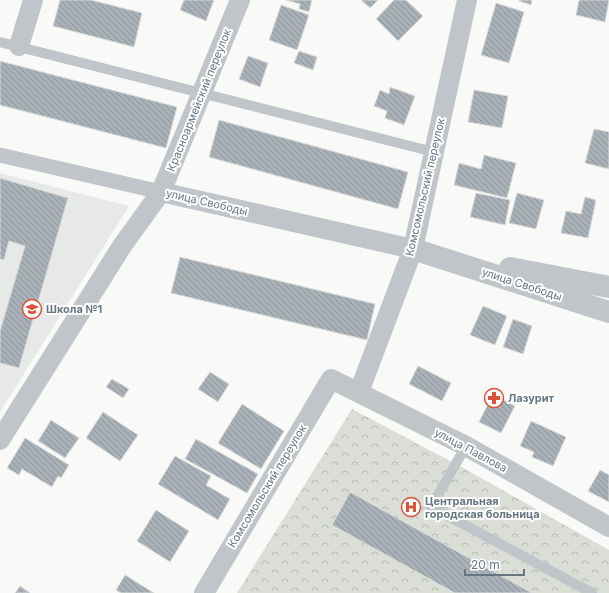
<svg xmlns="http://www.w3.org/2000/svg" width="609" height="593" viewBox="0 0 609 593" font-family="Inter,sans-serif">
<style>
.built{fill:#e7e9e9}
.forest{fill:url(#forest-crowns)}
.building{fill:url(#building-back-hatch);stroke:#dbdbda}
.lines{fill:none;stroke-linecap:round;stroke-linejoin:round}
.service{stroke:#c0c5c9;stroke-width:10}
.pedestrian{stroke:#c0c5c9;stroke-width:15}
.minor{stroke:#c0c5c9;stroke-width:20}
.tertiary{stroke:#c0c5c9;stroke-width:22}
.labels{text-anchor:middle;dominant-baseline:central;stroke-width:4;stroke-linejoin:round;paint-order:stroke}
.street-label{font-size:11px;fill:#667781;stroke:#fff}
.poi-label{font-size:11px;font-weight:bold;fill:#667781;stroke:#fff;text-anchor:start}
</style>
<defs>
<pattern id="forest-crowns" width="20" height="18" patternUnits="userSpaceOnUse"><rect width="20" height="18" fill="#daded7"/><path d="M2 6a3 3 0 1 1 6 0M12 15a3 3 0 1 1 6 0" fill="none" stroke="#b5b9b4"/></pattern>
<pattern id="building-back-hatch" width="6" height="6" patternUnits="userSpaceOnUse"><rect width="6" height="6" fill="#a8b1b7"/><path d="M-1 5l2 2M0 0l6 6M5-1l2 2" fill="none" stroke="#8d959a"/></pattern>
</defs>
<rect width="100%" height="100%" fill="#f9f9f8"/>
<path class="built" d="M0,173L129,206L0,412Z"/>
<path class="forest" d="M352,409L456,464L609,550V593H237Z"/>
<path class="building" d="M60,0H91L142,13L134,47L53,26Z
M184,0H214L206,21L180,10Z
M286,0H312L309,12L299,9L300,4Z
M361,0H378L370,8Z
M394,0H406L423,16L398,41L376,19Z
M519,0H532L531,5L519,1Z
M579,0H609L605,22L576,15Z
M496,3L524,12L509,63L481,55Z
M281,5L309,15L297,50L269,40Z
M299,51L317,57L313,70L294,63Z
M248,56L268,63L260,87L239,79Z
M0,61L177,107L166,148L0,105Z
M390,87L415,96L404,125L385,118L387,111L374,106L380,90L389,94Z
M474,90L508,96L502,128L468,122Z
M219,120L408,172L398,209L209,157Z
M594,129L609,132V169L585,163Z
M484,155L516,163L507,198L454,185L459,163L481,169Z
M0,178L68,198L19,368L0,363V331L25,246L9,241L4,260L0,259Z
M476,193L510,200L505,225L470,217Z
M517,193L544,200L536,229L509,223Z
M585,197L596,200L588,238L561,233L566,211L581,214Z
M180,257L375,304L367,340L171,293Z
M483,306L507,316L495,345L470,335Z
M513,319L532,326L523,354L503,347Z
M418,366L451,383L442,401L409,384Z
M210,372L229,384L218,402L198,389Z
M112,379L129,389L123,398L106,387Z
M493,394L515,406L501,433L479,422Z
M242,404L284,431L261,469L218,443Z
M103,412L138,435L120,461L86,438Z
M51,420L79,438L65,458L38,441Z
M531,421L566,437L553,466L532,457L534,452L520,446Z
M25,438L69,465L61,478L58,476L52,487L22,469L19,475L7,468Z
M196,439L258,474L247,493L185,459Z
M175,456L211,476L206,485L230,499L218,520L158,484Z
M600,470L609,475V502L588,491Z
M350,492L532,593H455L332,525Z
M156,510L189,531L170,562L137,541Z
M125,575L154,593H121L116,590Z
M20,586L30,593H15Z"/>
<g class="lines">
<path class="service" d="M0,42L434,152
M466,446L431,507L592,593"/>
<path class="pedestrian" d="M0,155L161,192"/>
<path class="minor" d="M19,46L33,0
M161,192L413,249
M359,392L413,249L467,0
M0,440L122,246L161,192L240,0
M204,593L331,379L466,446L609,527"/>
<path class="tertiary" d="M413,249L609,312
M510,268L609,287"/>
</g>
<defs>
<g id="school-ring" transform="scale(1)"><circle r="9.5" fill="#fff" stroke="#da5237" stroke-width="1.5"/><path d="M0-5L7-2L0 1L-7-2ZM-4 1L0 2.5L4 1V4Q0 6-4 4Z" fill="#da5237"/></g>
<g id="pharmacy-ring" transform="scale(1)"><circle r="9.5" fill="#fff" stroke="#da5237" stroke-width="1.5"/><path d="M-2-6h4v4h4v4h-4v4h-4v-4h-4v-4h4Z" fill="#da5237"/></g>
<g id="hospital-ring" transform="scale(1)"><circle r="9.5" fill="#fff" stroke="#da5237" stroke-width="1.5"/><path d="M-5-5h3v3.5h4V-5h3V5h-3V1.5h-4V5h-3Z" fill="#da5237"/></g>
</defs>
<g fill-rule="evenodd">
<use href="#school-ring" x="32" y="309"/>
<use href="#pharmacy-ring" x="494" y="398"/>
<use href="#hospital-ring" x="411" y="507"/>
</g>
<g class="labels">
<g class="street-label">
<text transform="translate(199 100) rotate(-68)">Красноармейский переулок</text>
<text transform="translate(425 187) rotate(-77)">Комсомольский переулок</text>
<text transform="translate(207 202) rotate(13)">улица Свободы</text>
<text transform="translate(522 284) rotate(18)">улица Свободы</text>
<text transform="translate(471 450) rotate(28)">улица Павлова</text>
<text transform="translate(267 486) rotate(-59)">Комсомольский переулок</text>
</g>
<g class="poi-label">
<text x="46" y="309">Школа №1</text>
<text x="508" y="398">Лазурит</text>
<text x="425" y="501">Центральная<tspan x="425" dy="13">городская больница</tspan></text>
</g>
</g>
<path d="M465 569v6h59v-6" fill="none" stroke="#667781" stroke-width="2"/>
<text x="471" y="569" font-size="12" fill="#667781" stroke="#ffffff" stroke-width="3" paint-order="stroke">20 m</text>
</svg>
